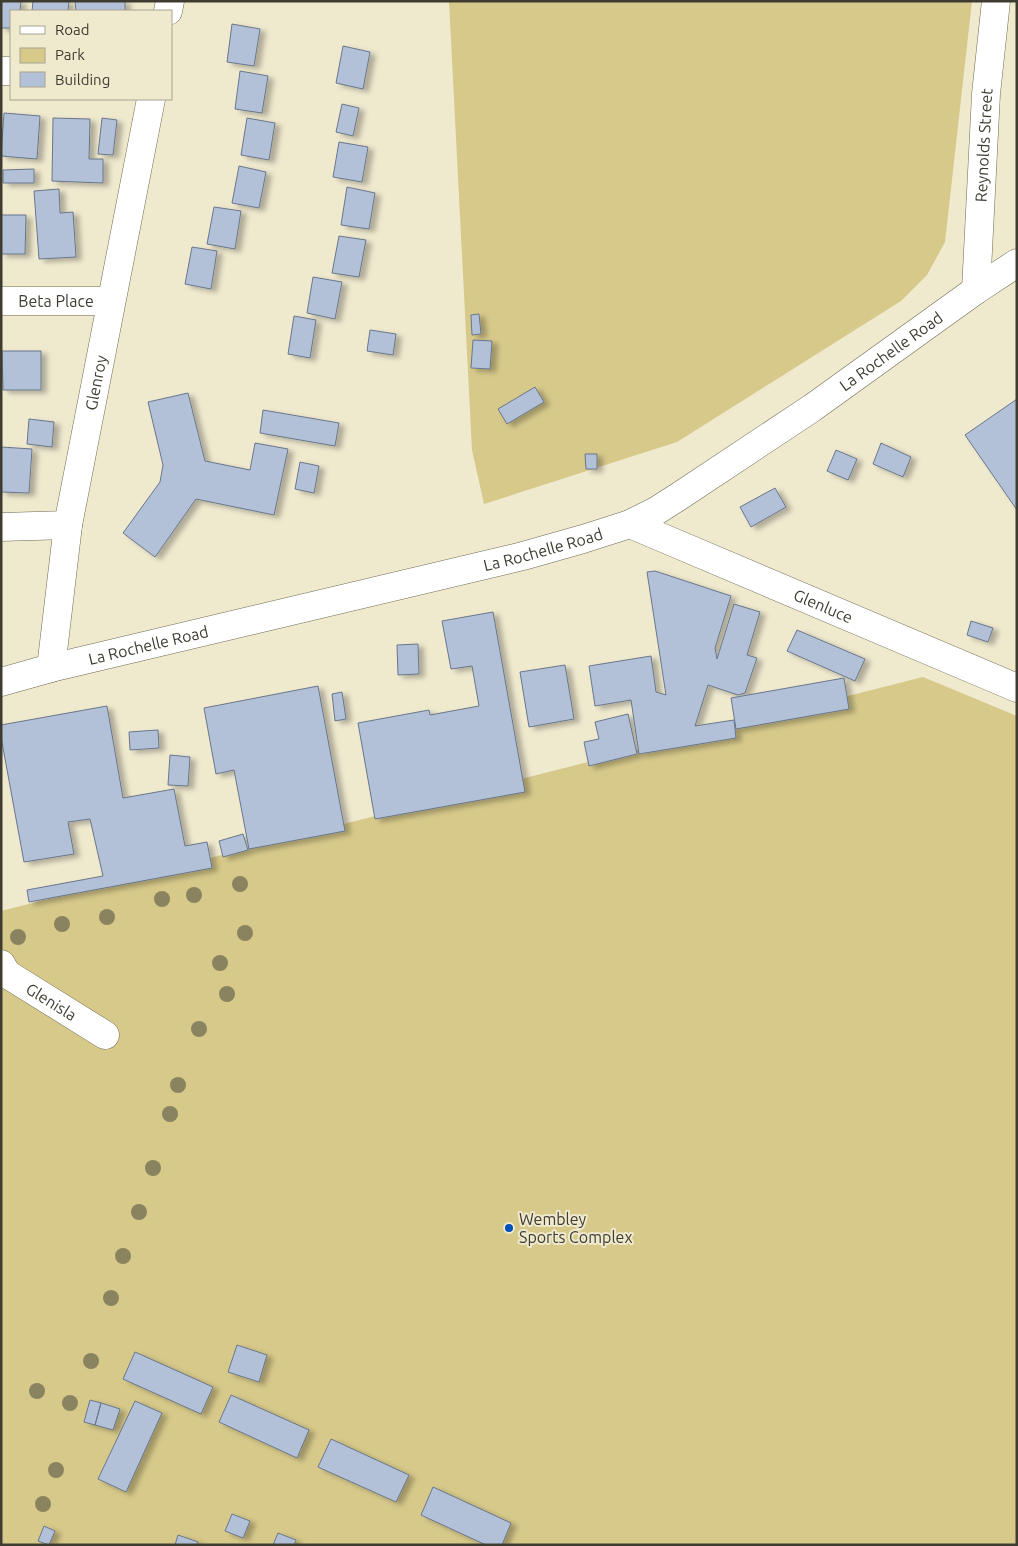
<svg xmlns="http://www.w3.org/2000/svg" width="1018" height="1546" viewBox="0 0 1018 1546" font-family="Ubuntu,sans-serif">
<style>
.green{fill:#d7c98a}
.building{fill:#b3c1d8;stroke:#69768b;filter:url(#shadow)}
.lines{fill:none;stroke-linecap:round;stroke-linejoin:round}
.minor-casing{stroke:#6e6951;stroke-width:29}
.minor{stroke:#fff;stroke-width:28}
.tree{fill:#8a835f}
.poi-dot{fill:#0052bb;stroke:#efe9ce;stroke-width:2}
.labels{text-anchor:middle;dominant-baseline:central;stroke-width:4;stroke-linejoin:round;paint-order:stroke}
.street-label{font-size:16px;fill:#3e3c31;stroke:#efe9ce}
.poi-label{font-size:16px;fill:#3e3c31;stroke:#efe9ce;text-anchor:start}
</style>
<defs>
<filter id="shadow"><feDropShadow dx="5.5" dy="3" stdDeviation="2.5" flood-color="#0004"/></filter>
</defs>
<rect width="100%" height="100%" fill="#efe9ce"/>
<path class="green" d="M449,1H972L945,242L927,275L901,301L677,442L484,504L472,450Z
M923,677L1017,716V1545H1V911Z"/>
<path class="building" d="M1,1H21L20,11H11V28H1Z
M33,1H69L68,11H32Z
M75,1H125V11H76Z
M232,24L260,29L254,66L227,62Z
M343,46L370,52L363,89L336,83Z
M240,71L268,76L262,113L235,109Z
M342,104L359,108L353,136L336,132Z
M4,113L40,116L37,159L1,156Z
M53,118L90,119L89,159H103V183L52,181Z
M102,118L117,120L113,155L98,154Z
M247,118L275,123L269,160L241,155Z
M339,142L368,147L362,182L333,177Z
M239,166L266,172L259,208L232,203Z
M34,169V183H3V170Z
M347,187L375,193L369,229L341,225Z
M59,189L60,213L73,212L76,257L39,259L34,191Z
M214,207L241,211L235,249L207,244Z
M1,215H26L25,254H1Z
M339,236L366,240L359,277L332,273Z
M192,247L217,251L211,289L185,284Z
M313,277L342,282L335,319L307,313Z
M479,314L481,334L472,335L471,315Z
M294,316L316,320L310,358L288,354Z
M370,330L396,334L393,355L367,351Z
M473,340L492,341L490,369L471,368Z
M2,351H41V390H3Z
M535,387L544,402L507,424L498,409Z
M188,393L205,461L250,470L255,443L288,449L274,515L196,499L155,557L123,533L160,482L163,465L148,402Z
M1017,399V510L965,435Z
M263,410L339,423L335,446L260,433Z
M29,419L54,422L52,447L27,444Z
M881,443L911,457L903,477L873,464Z
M1,447L32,449L29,493L1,492Z
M836,450L857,459L848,480L827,471Z
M585,454H597V469H586Z
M300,462L319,466L314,493L295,489Z
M775,488L786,507L751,527L740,507Z
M655,571L731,596L715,648L717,659L734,604L760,612L747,655L757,658L745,693L738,695L708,685L695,726L734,720L736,738L639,754L631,700L595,706L589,666L651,656L656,692L666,695L647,572Z
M493,612L525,792L375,819L358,723L429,710L430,715L479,706L472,666L451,669L442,621Z
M971,621L993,628L988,642L967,635Z
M797,630L865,659L855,681L787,651Z
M418,644L419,674L398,675L397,645Z
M565,665L574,719L529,727L520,672Z
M844,678L849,709L736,729L731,698Z
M318,686L345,831L249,849L234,770L216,774L204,708Z
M342,692L346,719L335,721L332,694Z
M107,706L123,798L174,789L185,846L207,842L212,868L29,902L27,890L103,876L90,819L68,822L74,854L24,862L1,737V725Z
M628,714L637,754L589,766L584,742L599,739L595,722Z
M158,730L159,748L130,750L129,732Z
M170,755L190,757L188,786L168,785Z
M243,834L248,850L223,857L219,841Z
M237,1345L267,1355L259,1382L228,1372Z
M135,1352L213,1387L201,1414L123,1379Z
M231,1395L309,1430L297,1458L219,1422Z
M90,1400L101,1403L95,1425L84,1422Z
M135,1401L162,1413L126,1492L98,1479Z
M101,1403L120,1409L113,1430L95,1425Z
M331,1439L409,1475L396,1502L318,1467Z
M433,1487L511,1523L502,1545H486L421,1515Z
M232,1514L250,1521L243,1538L225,1531Z
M44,1526L55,1531L49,1545L38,1541Z
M278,1533L296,1540L294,1545H273Z
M178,1535L198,1542L197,1545H175Z"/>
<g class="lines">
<g class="minor-casing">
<g id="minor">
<path d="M168,11L170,1"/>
<path d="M1,71H11"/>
<path id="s1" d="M976,290L986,94L996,1"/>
<path id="s2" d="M1,301H111"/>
<path id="s3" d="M630,524L1017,688"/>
<path d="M1,527L68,525"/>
<path id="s4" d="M51,668L68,525L151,99"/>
<path id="s5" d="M1,682L51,668L523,556L583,539L630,524L656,511L678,497L812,408L976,290L1017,263"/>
<path id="s6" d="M1,964L7,974L105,1035"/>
</g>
</g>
<use href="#minor" class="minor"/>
</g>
<g class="tree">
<circle cx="240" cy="884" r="8"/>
<circle cx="194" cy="895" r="8"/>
<circle cx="162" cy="899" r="8"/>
<circle cx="107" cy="917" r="8"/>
<circle cx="62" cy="924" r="8"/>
<circle cx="245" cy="933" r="8"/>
<circle cx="18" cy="937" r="8"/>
<circle cx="220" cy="963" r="8"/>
<circle cx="227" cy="994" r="8"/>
<circle cx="199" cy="1029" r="8"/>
<circle cx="178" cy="1085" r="8"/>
<circle cx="170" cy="1114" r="8"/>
<circle cx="153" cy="1168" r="8"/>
<circle cx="139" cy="1212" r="8"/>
<circle cx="123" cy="1256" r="8"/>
<circle cx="111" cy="1298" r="8"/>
<circle cx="91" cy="1361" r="8"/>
<circle cx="37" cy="1391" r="8"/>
<circle cx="70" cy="1403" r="8"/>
<circle cx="56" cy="1470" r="8"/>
<circle cx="43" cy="1504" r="8"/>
</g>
<circle class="poi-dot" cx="509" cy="1228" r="5"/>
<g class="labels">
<g class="street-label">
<text stroke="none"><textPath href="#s1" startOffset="145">Reynolds Street</textPath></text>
<text stroke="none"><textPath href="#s2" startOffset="55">Beta Place</textPath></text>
<text stroke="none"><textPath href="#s5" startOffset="962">La Rochelle Road</textPath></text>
<text stroke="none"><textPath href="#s4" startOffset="289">Glenroy</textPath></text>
<text stroke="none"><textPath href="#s5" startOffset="558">La Rochelle Road</textPath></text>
<text stroke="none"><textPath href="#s3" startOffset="210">Glenluce</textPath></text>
<text stroke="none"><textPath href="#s5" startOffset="152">La Rochelle Road</textPath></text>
<text stroke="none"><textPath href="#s6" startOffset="64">Glenisla</textPath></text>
</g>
<g class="poi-label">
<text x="519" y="1219">Wembley<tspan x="519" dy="18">Sports Complex</tspan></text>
</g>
</g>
<rect width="1018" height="1546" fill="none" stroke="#3e3c31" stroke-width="5"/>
<rect x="10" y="10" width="162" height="90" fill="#efe9ce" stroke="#a8a48f"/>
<rect x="20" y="26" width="25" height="8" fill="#ffffff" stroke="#a8a48f"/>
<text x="55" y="35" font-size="15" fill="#3e3c31">Road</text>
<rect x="20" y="48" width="25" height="15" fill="#d7c98a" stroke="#a8a48f"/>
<text x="55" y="60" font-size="15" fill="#3e3c31">Park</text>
<rect x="20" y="72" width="25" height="15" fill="#b3c1d8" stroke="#a8a48f"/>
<text x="55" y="85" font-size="15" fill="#3e3c31">Building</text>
</svg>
